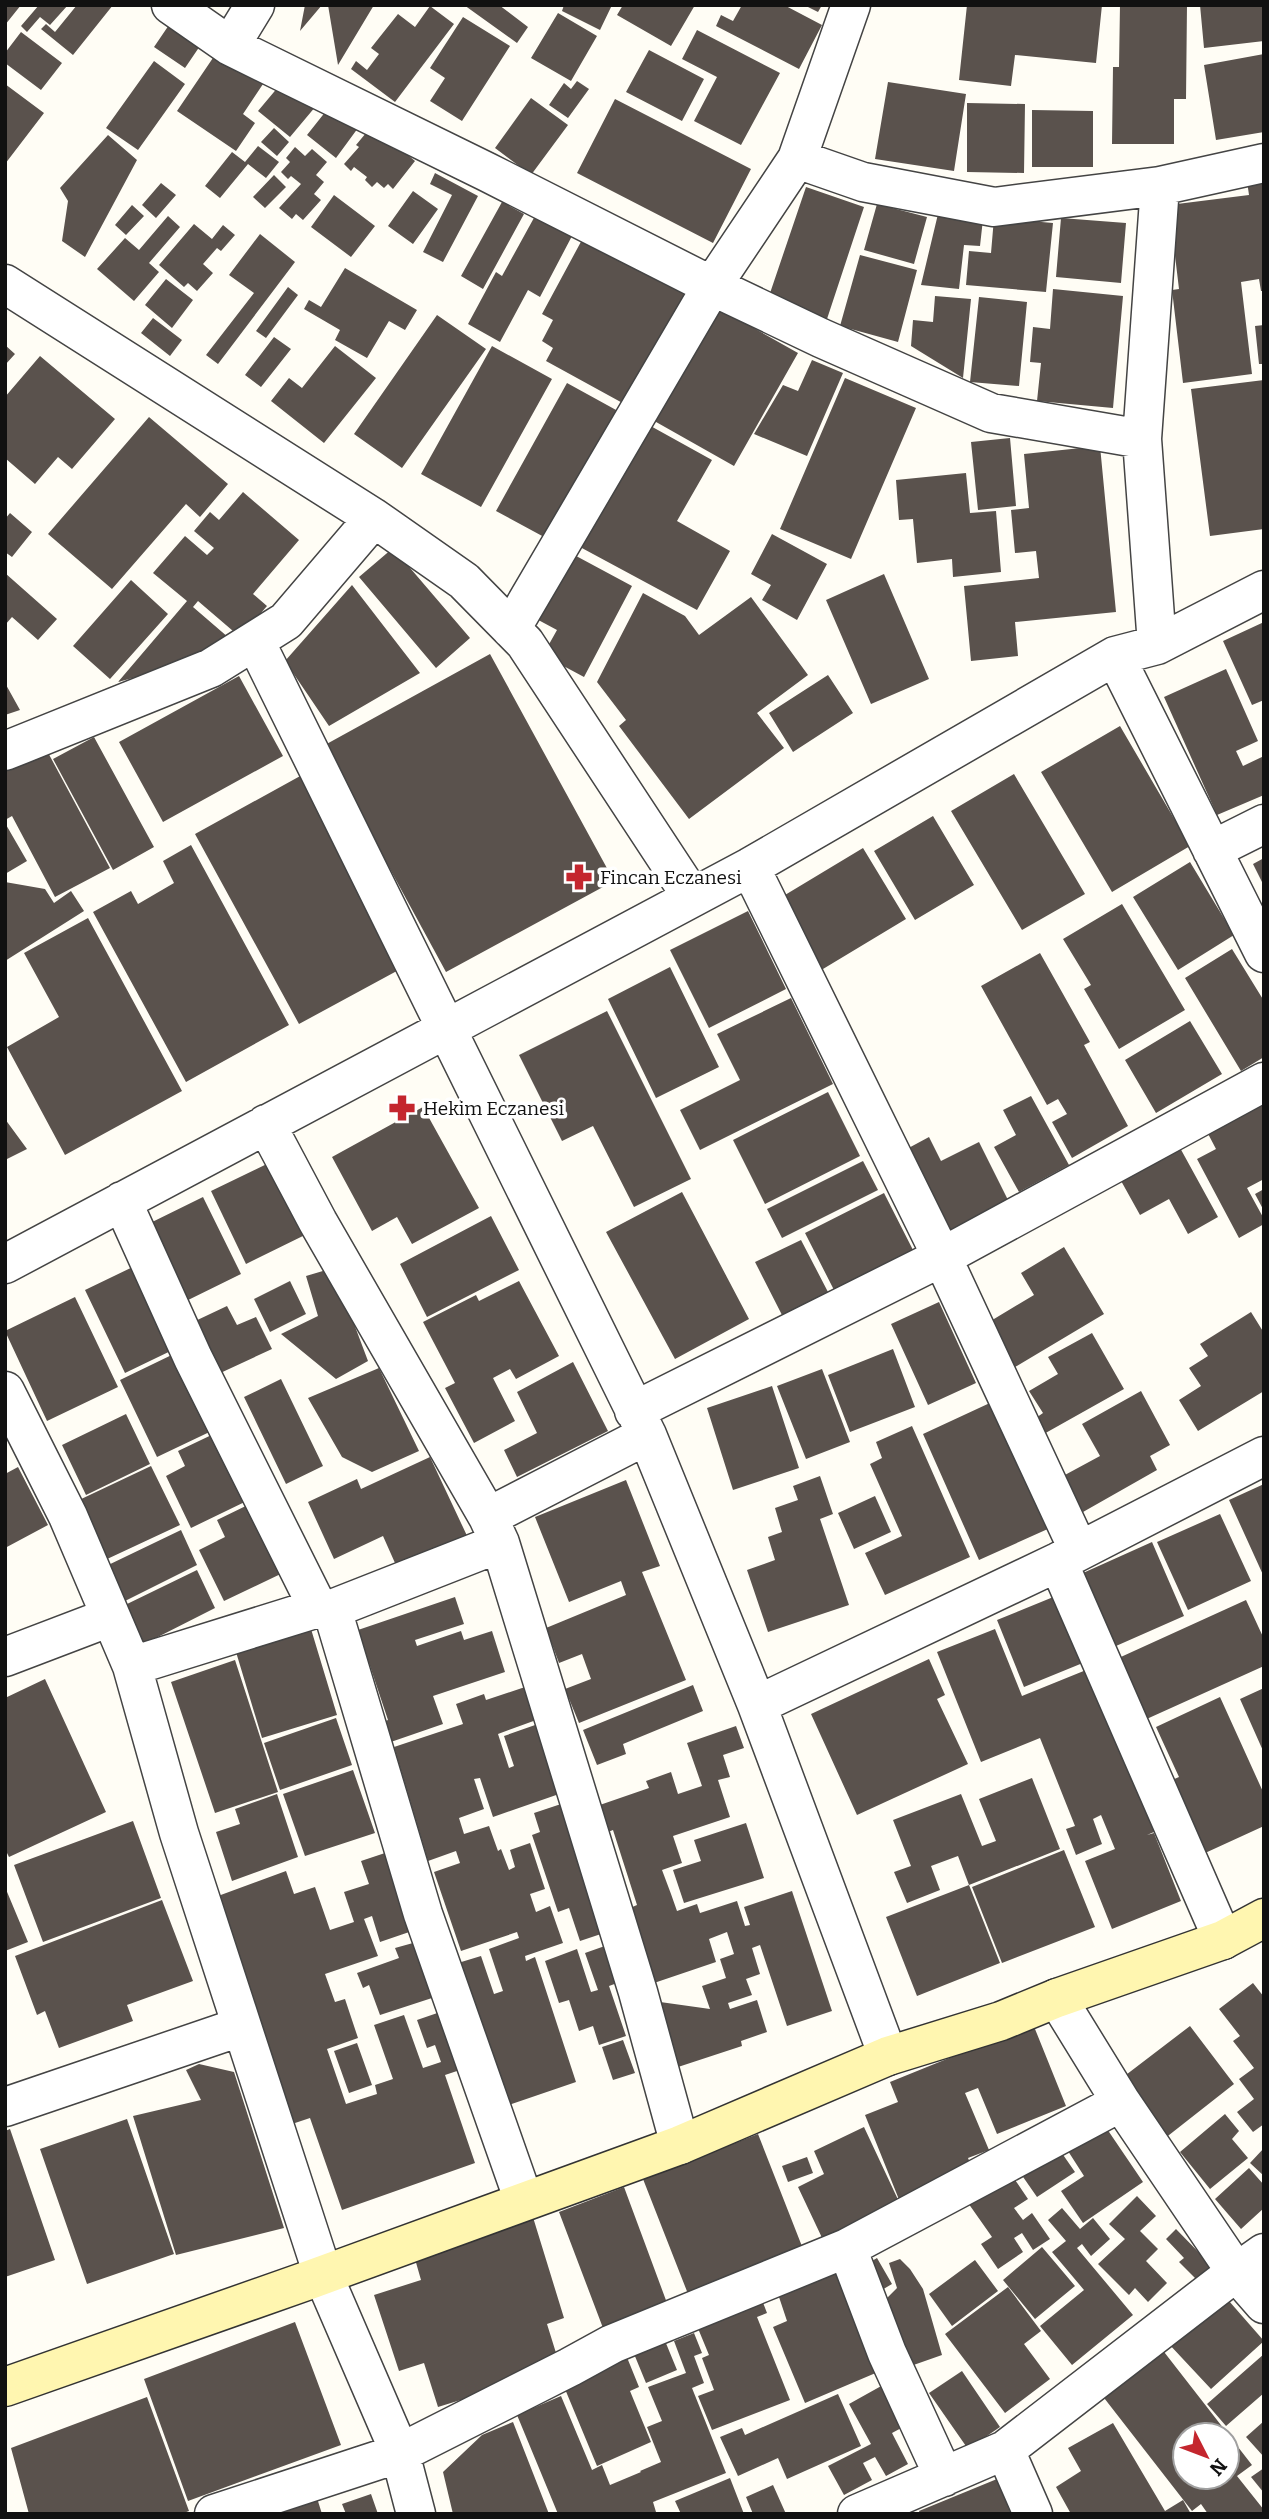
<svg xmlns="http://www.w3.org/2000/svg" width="1269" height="2519" viewBox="0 0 1269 2519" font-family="Bitter,serif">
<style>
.building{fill:#5a524d;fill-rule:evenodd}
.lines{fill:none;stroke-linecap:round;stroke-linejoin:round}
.street-casing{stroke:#444;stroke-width:41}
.secondary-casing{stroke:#333;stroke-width:41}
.street{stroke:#fff;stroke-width:38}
.secondary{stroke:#fff6b0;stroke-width:38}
.labels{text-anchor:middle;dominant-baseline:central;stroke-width:7;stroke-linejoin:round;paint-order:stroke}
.poi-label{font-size:19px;fill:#111;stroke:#fff;text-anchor:start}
</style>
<rect width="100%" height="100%" fill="#fffdf5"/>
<path class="building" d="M5,5H21L5,25Z
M39,5H68L50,25L40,17L27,32L21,26Z
M77,5H113L73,55L41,29L46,24L55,32Z
M305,5H322L300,31Z
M328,5H374L338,65Z
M464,5H499L528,27L517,43Z
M564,5H612L600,30L562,11Z
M623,5H695L671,46L617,15Z
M742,5H784L822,25L799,69L716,26L721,15L733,21Z
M804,5H822L818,12Z
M967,5H1102L1096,63L1015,55L1011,86L959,80Z
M1120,5H1187L1186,99H1174V144H1112L1113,67H1119Z
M1200,5H1264V41L1204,48Z
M430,6L454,24L395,102L351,69L356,61L367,70L379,54L371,48L398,14L415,27Z
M558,13L597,36L571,81L531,58Z
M463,17L510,46L462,121L430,101L445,78L430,68Z
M171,22L202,43L185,68L154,47Z
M697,30L780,73L741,145L694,121L717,77L682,59Z
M21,32L62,63L41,90L5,63V53Z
M219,49L265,81L243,114L255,123L236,151L177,111Z
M649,50L704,79L682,121L626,92Z
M1264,54V132L1216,140L1204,65Z
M154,61L185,84L138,150L106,128Z
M284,80L316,106L290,137L258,111Z
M577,81L589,89L568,118L549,105L564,83L571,89Z
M888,82L966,94L954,171L875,159Z
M5,84L44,113L5,164Z
M531,98L568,125L531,175L495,148Z
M615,99L751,169L713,243L577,173Z
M967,103L1025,104L1024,173L967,172Z
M330,106L358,128L336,158L307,135Z
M1032,110L1093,111V167H1032Z
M274,128L289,142L277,156L261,142Z
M366,133L374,139L377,136L394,149L397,146L415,161L393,189L388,184L384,188L377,182L372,187L365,180L367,177L354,167L351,171L344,164L359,147L356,145Z
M108,135L137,160L85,257L62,241L68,201L60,188Z
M258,146L279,162L266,178L248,164L220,198L205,186L232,152L245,162Z
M295,147L305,156L312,149L327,162L316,175L324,182L314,194L321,200L303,220L296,214L292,219L279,208L301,184L291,176L288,179L281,172L290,162L286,158Z
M435,173L478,196L443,262L423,252L452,195L430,184Z
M274,175L286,187L265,208L253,197Z
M1264,179V291H1261L1259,279L1241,282L1252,374L1183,383L1172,290L1179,289L1169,205L1249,195L1247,181Z
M161,183L176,195L156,218L142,205Z
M806,187L864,207L826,322L767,302Z
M413,191L438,209L413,244L388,226Z
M334,195L375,226L351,257L311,227Z
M502,202L524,214L483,289L461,276Z
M877,204L927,217L914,264L864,250Z
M132,205L144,216L126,235L115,225Z
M938,214L983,219L980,246L964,245L959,289L921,285Z
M168,216L180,227L149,263L159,272L134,301L97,269L125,238L139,250Z
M535,216L572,236L540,297L528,290L500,342L468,324L496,272L502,276Z
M994,218L1053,223L1046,292L966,285L969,251L991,253Z
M1061,218L1126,223L1121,283L1056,277Z
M194,224L212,239L223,225L235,235L221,251L217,248L203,264L213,273L197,291L188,283L184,287L159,265Z
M260,234L295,262L218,364L206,355L254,293L229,275Z
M583,238L688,296L628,406L546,361L553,348L542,341L553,320L542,314Z
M860,255L917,270L898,342L840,326Z
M345,268L417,310L405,330L389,321L367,358L335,340L340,330L304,309L309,300L321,307Z
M166,279L193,300L172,328L145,305Z
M288,287L298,295L266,338L256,331Z
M1053,289L1123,296L1113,408L1037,401L1041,363L1030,362L1033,327L1050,329Z
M935,296L971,299L963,378L911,346L913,320L933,322Z
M979,297L1027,302L1019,386L970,382Z
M713,305L798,353L734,466L649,418Z
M437,315L486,349L402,468L354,434Z
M153,318L182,340L170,356L141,333Z
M1264,325V364H1259L1255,326Z
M274,337L291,349L261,387L245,375Z
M5,345L15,354L5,365Z
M335,346L376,378L324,443L271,401L289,378L302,388Z
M492,346L552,379L481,507L421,474Z
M40,356L115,419L72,469L58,457L35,484L5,458V397Z
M812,360L843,373L807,456L754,434L783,385L798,391Z
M845,378L916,408L851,559L780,529Z
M1264,380V529L1210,536L1191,389Z
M567,383L627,416L557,544L496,511Z
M149,417L228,484L200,517L186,504L112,589L48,534Z
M647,424L712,460L677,521L730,551L697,610L580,547Z
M1010,438L1016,506L978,510L971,442Z
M1100,446L1116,612L1015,622L1018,656L971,661L964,586L1039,578L1036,551L1015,553L1011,510L1029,508L1024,454Z
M966,473L970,513L996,511L1001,572L953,577L952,559L917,563L913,519L899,520L896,480Z
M243,492L299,540L253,594L267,606L240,637L198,601L193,607L229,638L214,656L118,682L187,601L153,573L185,536L207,555L214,548L194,531L210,512L219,520Z
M10,513L32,532L12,557L5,552V519Z
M772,534L827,564L797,620L762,600L771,585L751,574Z
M393,548L470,638L436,668L359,577Z
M565,550L632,586L584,677L543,655L557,630L529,615Z
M5,573L57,619L38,640L12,617L5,625Z
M884,574L929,679L871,704L826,600Z
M131,580L168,614L110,679L73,646Z
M352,585L420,673L329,726L285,661Z
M643,593L685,616L699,635L751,597L808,675L757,713L784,748L689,819L619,726L626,720L597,682Z
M1264,622V700L1252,705L1223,641Z
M490,654L614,881L446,972L323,746Z
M1226,669L1258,741L1236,751L1243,766L1264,756V795L1217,815L1164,697Z
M828,675L853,713L793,752L769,713Z
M239,676L283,756L163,822L119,742Z
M5,683L20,710L5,715Z
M1120,726L1190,846L1112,892L1041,772Z
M94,737L154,847L113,870L53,759Z
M45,747L110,868L55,897L12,816L5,820V769Z
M1014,774L1085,894L1022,930L951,811Z
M302,775L406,966L299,1024L195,834Z
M933,816L974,885L915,920L874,851Z
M5,823L27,861L5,874Z
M191,845L289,1025L186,1082L93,912L131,891L138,904L174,883L163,861Z
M863,848L906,919L818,972L775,901Z
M1264,858V886L1253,864Z
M1190,862L1234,935L1178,970L1133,897Z
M5,882L45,889L54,903L71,891L84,911L5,961Z
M1122,904L1185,1010L1119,1049L1084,989L1091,985L1063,939Z
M748,911L786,989L709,1028L670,950Z
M88,918L182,1091L65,1155L7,1047L59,1017L24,953Z
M1232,949L1264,1001V1057L1241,1071L1185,978Z
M1040,953L1090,1042L1084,1045L1128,1126L1072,1158L1052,1122L1067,1114L1058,1099L1047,1105L981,986Z
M670,967L719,1067L656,1098L608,999Z
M791,998L833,1084L700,1150L680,1110L740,1080L717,1034Z
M607,1011L691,1179L634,1207L593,1126L562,1141L519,1055Z
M1190,1021L1222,1074L1156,1113L1125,1060Z
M828,1092L860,1156L765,1204L733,1140Z
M1031,1096L1069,1165L1019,1192L994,1147L1016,1135L1003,1110Z
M1264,1096V1179L1247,1188L1264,1219V1224L1239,1238L1197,1159L1216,1149L1205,1128Z
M423,1107L479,1208L412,1244L397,1217L372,1231L332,1157Z
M5,1119L27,1149L5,1160Z
M929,1137L941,1161L979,1142L1009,1202L950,1232L903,1151Z
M1179,1146L1218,1217L1188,1234L1169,1199L1140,1215L1120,1179Z
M273,1161L309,1233L246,1264L211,1191Z
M863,1161L878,1190L782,1238L767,1209Z
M1264,1189V1211L1255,1194Z
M682,1192L749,1319L675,1359L606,1232Z
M884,1193L913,1250L834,1290L805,1233Z
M203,1197L241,1274L178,1305L140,1228Z
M491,1216L519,1270L427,1317L400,1264Z
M801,1240L828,1292L782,1315L755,1262Z
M1064,1247L1104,1314L1015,1367L989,1322L1034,1295L1021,1273Z
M141,1263L181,1346L125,1373L85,1290Z
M333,1268L368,1361L336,1379L281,1334L318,1316L306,1276Z
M290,1281L306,1314L270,1332L254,1299Z
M519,1281L559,1356L516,1379L510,1369L493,1378L515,1421L474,1443L445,1388L455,1383L423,1322L476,1295L479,1301Z
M75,1297L118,1387L47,1421L5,1331Z
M939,1302L976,1383L928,1405L891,1324Z
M227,1306L237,1325L256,1317L272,1349L216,1375L191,1323Z
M1251,1312L1264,1333V1391L1198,1431L1179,1400L1201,1386L1189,1368L1208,1356L1200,1344Z
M1092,1333L1124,1389L1042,1435L1033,1420L1043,1413L1029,1391L1058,1374L1048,1357Z
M893,1349L915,1407L850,1432L828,1375Z
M182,1350L220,1427L157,1457L120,1380Z
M573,1362L608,1431L517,1477L504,1450L537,1433L517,1392Z
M379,1368L419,1451L372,1472L342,1457L308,1398Z
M822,1369L850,1442L806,1459L777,1386Z
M281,1379L323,1466L286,1484L244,1397Z
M772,1386L799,1468L733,1490L707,1408Z
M1141,1391L1170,1445L1150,1456L1157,1470L1083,1512L1063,1476L1100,1456L1082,1424Z
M992,1402L1050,1528L979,1560L923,1434Z
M126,1414L150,1464L86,1495L62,1445Z
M912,1426L970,1557L885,1595L865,1553L902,1536L870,1464L882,1458L876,1442Z
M222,1430L255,1497L191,1528L166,1476L185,1466L178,1451Z
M430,1457L469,1540L399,1572L383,1536L334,1559L308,1502L357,1479L361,1489Z
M151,1466L180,1525L105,1560L77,1501Z
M18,1467L48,1525L5,1548V1474Z
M820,1476L833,1514L820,1519L849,1605L768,1632L747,1570L775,1560L768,1537L782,1532L775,1508L798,1500L793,1486Z
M626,1480L660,1566L642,1572L686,1680L579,1723L565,1689L591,1679L582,1654L559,1663L546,1628L626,1595L621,1581L569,1602L535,1517Z
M1264,1484V1577L1229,1500Z
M875,1496L891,1532L854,1549L838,1513Z
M256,1501L289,1570L224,1601L199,1550L225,1537L217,1520Z
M1220,1514L1251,1581L1188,1610L1157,1542Z
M181,1530L197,1565L119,1604L102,1568Z
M1152,1542L1184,1616L1116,1646L1083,1573Z
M197,1570L215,1608L144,1644L125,1605Z
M1068,1591L1095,1658L1024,1687L997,1620Z
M455,1597L464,1624L415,1640L417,1646L461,1631L464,1640L492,1631L505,1672L433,1696L443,1724L385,1744L378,1724L388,1720L358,1630Z
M1246,1600L1264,1639V1666L1140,1722L1112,1661Z
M311,1629L337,1715L262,1738L236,1652Z
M995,1629L1022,1696L1096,1666L1154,1832L1147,1835L1154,1833L1181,1901L1112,1929L1085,1861L1115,1849L1101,1815L1093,1819L1102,1844L1076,1855L1066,1829L1075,1826L1040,1738L981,1762L937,1652Z
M929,1659L945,1695L937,1699L968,1764L857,1815L811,1714Z
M235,1660L278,1792L215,1813L171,1682Z
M45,1679L106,1812L9,1857L5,1849V1698Z
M693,1685L703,1711L623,1744L626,1754L597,1765L583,1730Z
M528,1686L539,1719L498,1734L509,1768L514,1766L504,1736L538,1724L562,1793L493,1817L480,1778L474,1779L484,1809L459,1818L464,1834L489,1826L498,1851L501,1849L509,1870L515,1867L510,1850L530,1843L545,1889L530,1894L536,1912L550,1906L563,1943L525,1956L526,1961L535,1957L576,2082L506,2106L458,1963L481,1956L494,1994L503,1991L489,1949L519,1938L517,1932L461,1951L434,1872L460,1863L456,1851L428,1861L394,1747L463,1724L456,1704L484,1694L486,1700Z
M1264,1688V1753L1240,1699Z
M1220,1697L1264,1794V1826L1192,1859L1158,1786L1179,1777L1156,1727Z
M336,1718L352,1765L280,1790L264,1743Z
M736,1726L744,1748L723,1755L730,1777L718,1780L730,1817L673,1836L682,1863L662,1870L671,1894L677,1911L697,1904L700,1913L737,1901L745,1926L750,1925L744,1907L792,1891L832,2011L787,2026L760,1945L752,1948L760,1974L746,1979L752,1995L728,2003L730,2009L757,2000L767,2032L741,2041L742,2046L675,2068L653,2001L710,2009L702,1986L726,1978L720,1959L734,1954L727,1932L709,1939L716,1962L654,1983L630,1908L637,1905L613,1830L603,1834L594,1807L649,1788L646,1781L671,1772L678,1794L702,1786L687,1743Z
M353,1770L375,1833L305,1856L283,1794Z
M1032,1778L1060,1849L969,1885L958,1856L931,1866L940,1890L907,1903L894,1872L911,1866L893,1820L961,1794L982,1846L996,1841L979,1799Z
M277,1794L298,1857L232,1881L216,1832L240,1824L235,1809Z
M570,1801L607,1932L580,1941L569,1908L558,1912L532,1835L540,1832L534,1813Z
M133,1821L161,1898L43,1942L14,1865Z
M746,1823L764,1878L684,1903L673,1870L701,1861L694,1840Z
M1064,1850L1095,1927L1002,1963L972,1887Z
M391,1851L418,1929L380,1942L372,1916L364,1919L378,1956L325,1974L335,2002L345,1999L358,2038L327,2049L346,2104L377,2094L375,2085L393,2079L374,2025L404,2015L423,2068L441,2062L435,2045L427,2048L417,2020L449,2009L469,2067L445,2075L475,2163L342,2210L310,2118L289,2125L218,1896L286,1871L294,1894L315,1887L330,1930L354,1922L344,1892L369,1884L361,1861Z
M969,1885L1000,1963L917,1996L886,1917Z
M5,1887L28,1942L5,1951Z
M162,1900L193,1981L127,2005L133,2021L59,2048L45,2011L37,2015L15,1956Z
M619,1941L631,1978L609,1986L626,2036L599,2045L593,2026L579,2031L569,2000L559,2003L545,1961L577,1949L591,1992L598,1990L585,1953Z
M413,1943L432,1998L380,2015L369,1985L363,1988L357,1973L399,1958L395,1948Z
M1253,1983L1264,1997V2124L1253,2132L1237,2112L1254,2099L1239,2079L1254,2068L1233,2041L1240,2036L1219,2009Z
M1033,2024L1066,2106L997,2134L978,2088L965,2093L989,2150L968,2158L974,2172L900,2202L865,2115L898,2102L890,2082Z
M1190,2026L1234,2084L1164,2139L1118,2081Z
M623,2040L635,2073L613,2080L602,2047Z
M357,2043L372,2085L349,2093L334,2051Z
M199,2064L234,2072L284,2228L176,2255L133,2116L201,2100L186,2070Z
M1225,2114L1239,2131L1232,2139L1248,2158L1210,2189L1180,2152Z
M127,2119L174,2254L87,2284L40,2149Z
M1105,2126L1143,2182L1083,2223L1061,2191L1084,2176L1068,2151Z
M864,2127L901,2206L824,2242L798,2187L824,2174L814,2151Z
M10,2129L55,2260L5,2277V2131Z
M758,2134L805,2254L690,2299L643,2179Z
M1264,2148V2176L1250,2163Z
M1059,2149L1075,2172L1037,2197L1021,2174Z
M807,2157L813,2173L788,2182L782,2166Z
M1249,2168L1264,2185V2208L1241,2229L1215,2199Z
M1009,2171L1028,2199L1014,2208L1023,2220L1032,2213L1050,2239L1033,2250L1022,2233L1014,2238L1023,2252L998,2269L981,2244L992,2237L966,2200Z
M624,2187L667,2303L603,2328L559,2212Z
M1137,2196L1156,2216L1140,2231L1158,2249L1146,2261L1167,2283L1148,2302L1135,2288L1129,2295L1098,2264L1125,2239L1109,2224Z
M1062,2208L1080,2229L1093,2218L1110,2239L1091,2256L1082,2244L1077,2248L1133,2315L1072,2365L1040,2326L1084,2290L1052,2252L1066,2241L1048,2220Z
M532,2214L564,2318L547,2324L561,2369L438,2407L424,2363L399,2371L374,2295L421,2280L413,2252Z
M1176,2229L1213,2267L1198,2281L1179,2262L1184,2258L1166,2239Z
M1042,2247L1075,2286L1035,2319L1003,2280Z
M877,2258L892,2284L875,2294L860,2268Z
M900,2259L910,2269L923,2289L942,2355L905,2368L885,2300L897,2288L889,2263Z
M975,2260L998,2291L952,2326L929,2294Z
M845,2262L878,2372L805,2403L773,2327L787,2321L777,2291Z
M1008,2287L1041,2331L1024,2344L1050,2379L1005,2413L945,2334Z
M1222,2293L1264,2341L1211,2389L1168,2343Z
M762,2300L767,2313L757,2317L790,2400L712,2430L698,2396L714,2390L702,2358L709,2355L697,2326Z
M295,2322L341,2445L188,2501L144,2379Z
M694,2333L702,2353L694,2356L704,2383L692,2388L726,2473L653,2502L656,2512L651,2514H558L517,2415L561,2396L592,2470L602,2465L610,2485L641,2472L640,2471L661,2462L647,2427L662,2421L648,2387L686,2373L674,2341Z
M663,2336L677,2370L646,2383L632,2349Z
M1154,2339L1252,2465L1237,2476L1264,2510V2514H1208L1201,2504L1192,2511L1101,2394ZM1185,2435H1227V2477H1185Z
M624,2350L639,2387L630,2391L651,2442L597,2466L560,2377Z
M1264,2354V2393L1226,2426L1207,2404Z
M962,2371L1000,2427L968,2449L929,2393Z
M883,2385L905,2426L892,2433L908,2464L886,2476L875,2457L863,2463L872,2480L844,2495L828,2466L871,2444L849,2404Z
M838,2394L861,2446L787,2479L778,2458L738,2476L720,2437L742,2428L745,2435Z
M147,2397L189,2511L181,2514H29L11,2448Z
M1264,2421V2457L1246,2437Z
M513,2422L549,2514H453L443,2472L482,2435Z
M1113,2423L1165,2511L1183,2500L1191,2514H1071L1056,2487L1081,2471L1068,2448Z
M1264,2468V2493L1251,2477Z
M730,2478L744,2514H681L675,2501Z
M997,2479L1011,2514H920L919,2511Z
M773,2485L786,2514H753L746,2497Z
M371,2494L378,2514H346L342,2504Z
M317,2498L322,2514H273Z"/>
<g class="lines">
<g class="street-casing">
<path id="street" d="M171,5L230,46L487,172L712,286L821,338L991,413L1142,439
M230,46L255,5
M797,159L863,182L994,207L1160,186L1264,163
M5,284L374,518L464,581L525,643L692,897
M511,629L712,286L797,159L851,5
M255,641L647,1435L757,1705L888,2056
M1157,645L1142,439L1160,186
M1115,656L1264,953
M5,751L211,668L286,621L374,518
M1212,850L1264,824
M750,867L942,1257L1079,1551
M266,1124L318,1222L488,1517
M122,1201L193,1358L318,1608
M5,1264L750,867L1115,656L1157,645L1264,590
M5,1391L68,1516L132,1666L179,1833L323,2275L400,2453L416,2514
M634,1411L942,1257L1264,1082
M500,1543L638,1992L680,2145
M1058,1562L1223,1940
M332,1609L423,1914L524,2201
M5,1657L110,1617
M132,1666L318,1608L332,1609L500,1543L488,1517L647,1435
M757,1705L1058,1562L1264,1456
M1121,2102L1236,2272L1264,2304
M5,2107L240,2027
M1005,2450L1223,2282L1264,2253
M944,2477L887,2353L847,2248L1121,2102L1057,1998
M214,2514L400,2453L570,2367L612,2344L847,2248
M857,2514L1005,2450L1033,2514"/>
</g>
<g class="secondary-casing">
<path id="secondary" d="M5,2387L312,2279L680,2145L888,2056L1001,2021L1057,1998L1223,1940L1264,1918"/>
</g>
<use href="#street" class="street"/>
<use href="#secondary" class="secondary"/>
</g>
<defs>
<g id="pharmacy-bare" transform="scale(2.1)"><path d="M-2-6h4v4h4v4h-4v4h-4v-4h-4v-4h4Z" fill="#c4262e" stroke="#fff" stroke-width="2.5" paint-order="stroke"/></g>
</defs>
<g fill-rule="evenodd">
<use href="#pharmacy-bare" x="579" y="877"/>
<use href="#pharmacy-bare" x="402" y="1108"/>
</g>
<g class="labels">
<g class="poi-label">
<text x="600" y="877">Fincan Eczanesi</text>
<text x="423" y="1108">Hekim Eczanesi</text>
</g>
</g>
<rect width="1269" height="2519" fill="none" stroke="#111111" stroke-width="14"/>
<g transform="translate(1206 2456) rotate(132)"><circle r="33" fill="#ffffff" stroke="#a0a0a0" stroke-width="2"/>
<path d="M0-5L12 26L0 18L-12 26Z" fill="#c4262e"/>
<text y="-10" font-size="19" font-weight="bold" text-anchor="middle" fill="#111111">N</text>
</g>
</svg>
